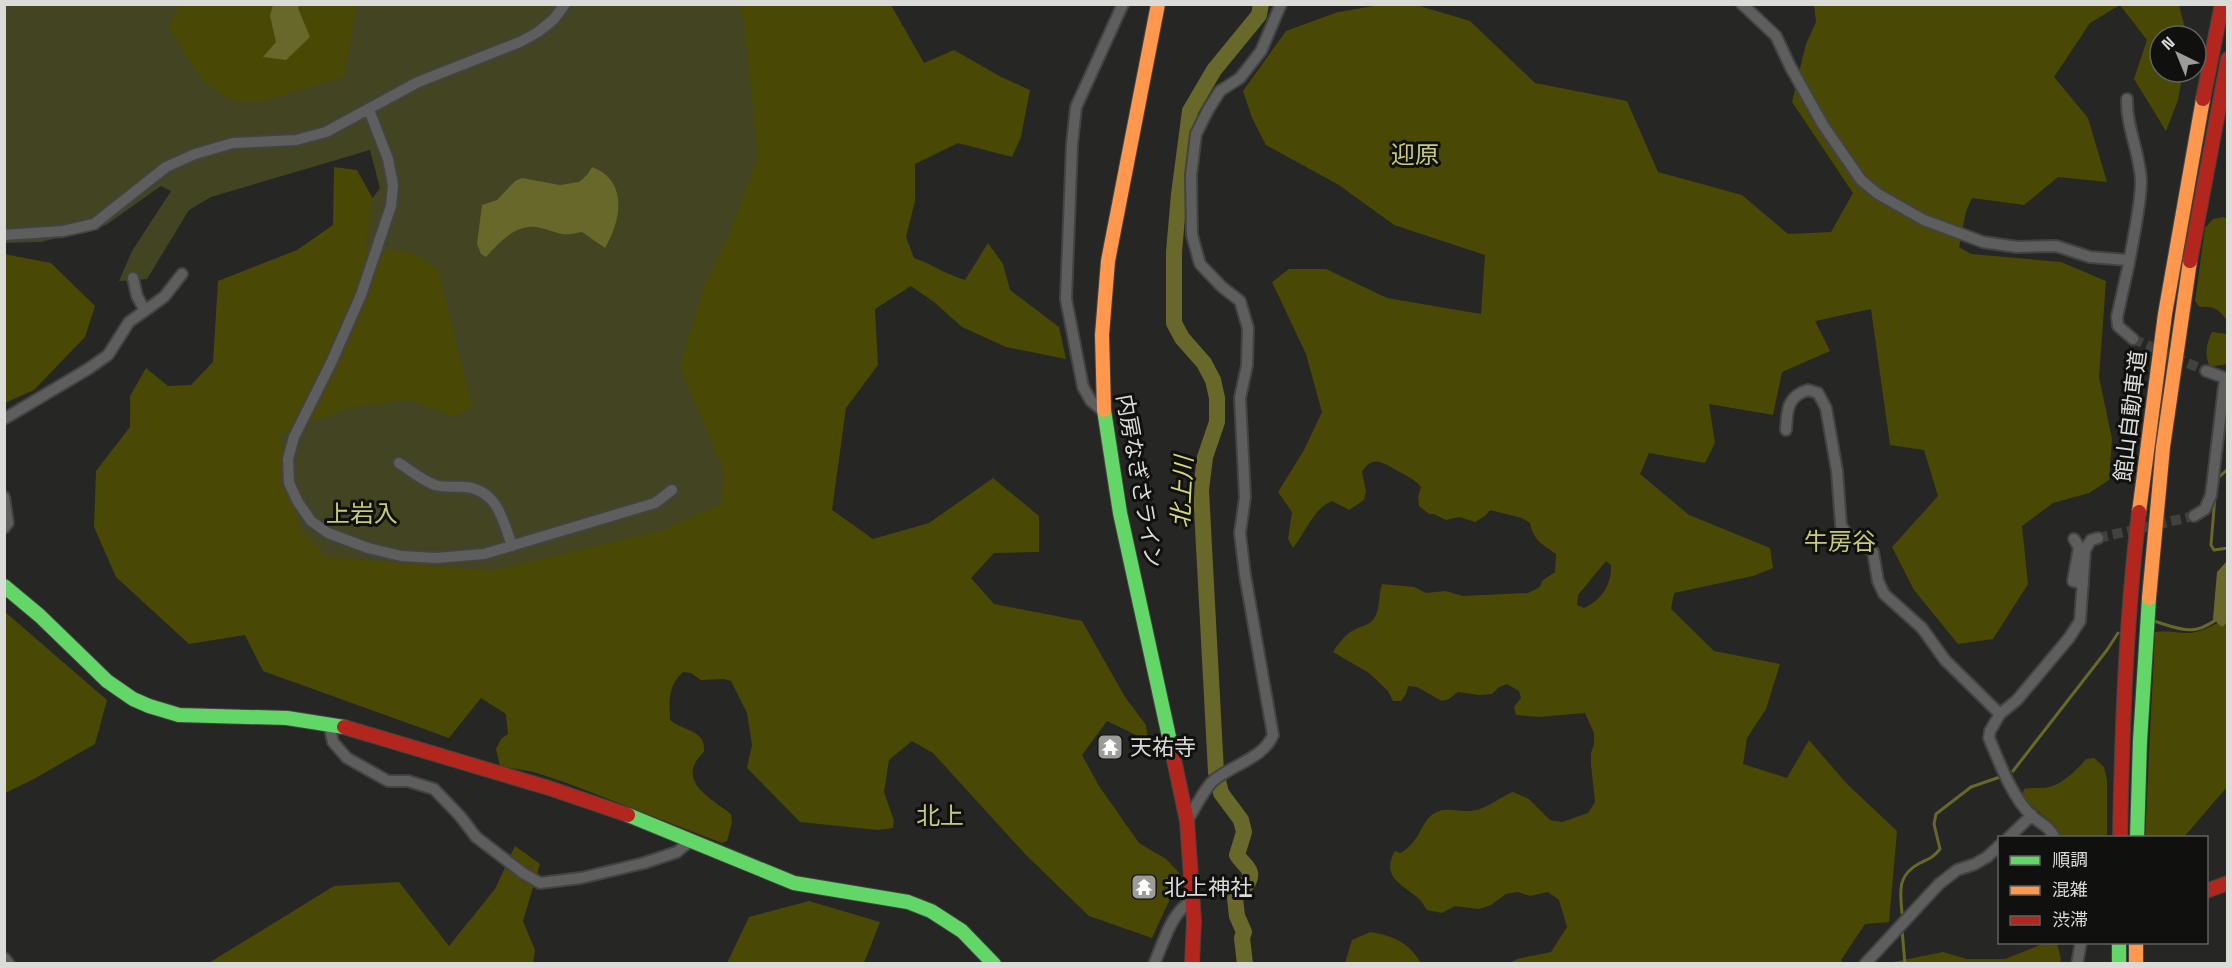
<svg xmlns="http://www.w3.org/2000/svg" width="2232" height="968" viewBox="0 0 2232 968" font-family="'Space Grotesk','Noto Sans JP',sans-serif">
<style>
.green{fill:#434421}
.forest{fill:#494905;fill-rule:evenodd}
.water{fill:#676829}
.lines{fill:none;stroke-linecap:round;stroke-linejoin:round}
.stream{stroke:#676829;stroke-width:3}
.river{stroke:#676829;stroke-width:16}
.street-tunnel{stroke:#41413f;stroke-width:10;stroke-dasharray:10 5;stroke-linecap:butt}
.street-casing{stroke:#434341;stroke-width:14}
.fast-casing{stroke:#434341;stroke-width:16}
.slow-casing{stroke:#434341;stroke-width:16}
.jam-casing{stroke:#434341;stroke-width:16}
.street{stroke:#5e5e5e;stroke-width:10}
.fast{stroke:#63d668;stroke-width:14}
.slow{stroke:#ff974d;stroke-width:14}
.jam{stroke:#b3261e;stroke-width:14}
.labels{text-anchor:middle;dominant-baseline:central;stroke-width:6;stroke-linejoin:round;paint-order:stroke}
.street-label{font-size:22px;fill:#dbdbd8;stroke:#10100e}
.poi-label{font-size:22px;fill:#dbdbd8;stroke:#10100e;text-anchor:start}
.neighbourhood-label{font-size:24px;fill:#c7ca7d;stroke:#10100e}
.water-label{font-size:24px;font-style:italic;fill:#d5d877;stroke:#10100e}
</style>
<rect width="100%" height="100%" fill="#262624"/>
<path class="green" d="M4,5H853L754,540L222,614L325,261L380,188L370,150L211,197L189,210L147,279L119,281L132,251L171,191L161,186L106,225L41,242L5,243Z"/>
<path class="forest" d="M178,5H273C268,25 276,42 286,60L300,5H357L344,77L260,102L231,100L202,80L169,27Z
M739,5H891L924,63L954,50L1001,77L1030,90L1021,137L1012,157L958,143L915,164V201L906,237L914,258C932,264 947,275 965,280L988,243L1003,264L1010,290L1059,327L1066,359L1006,347L962,327L934,302L911,286L875,309L878,365L846,408L832,510L873,539L929,523L993,478L1039,516V552L994,553L971,578L994,604L1082,621L1125,697L1146,725L1148,741L1107,721L1082,755L1099,786L1139,843L1166,859L1181,875L1152,938L1089,916L1025,854L933,753L912,741L889,760L884,792L894,821L893,828L878,830L800,822L747,768L752,745L747,713L731,681L723,679L701,680L691,673L683,672C668,685 669,701 670,720C684,732 706,729 704,752C674,780 710,798 731,814L732,822L727,841L722,843L567,783L534,772L500,766L496,749L501,739L508,734L506,714L481,698L449,738L263,671L245,635L189,644L116,577L94,527L96,471L130,427V396L146,368L168,386L191,385L213,362L218,281L297,250L333,225L334,167L357,170L373,199L365,246L414,253L438,269L472,407L454,417L410,400L352,407L280,435L301,529L326,557L492,571L663,530L721,504L724,471L680,367L704,286L727,239L758,158L744,22Z
M1380,5H1416L1470,21L1535,83L1627,101L1658,172L1742,195L1788,234L1831,232L1853,193L1792,102L1806,44L1816,22L1814,5H2179L2187,36H2160V72H2183L2178,100L2166,131L2134,79L2147,40L2120,5L2090,23L2054,77L2088,118L2107,182L2058,177L2024,205L1972,198L1966,211L1959,247L1971,254L2061,262L2106,281L2099,377L2112,439L2109,480L2089,493L2053,503L2022,526L2028,584L1993,639L1958,644L1914,590L1892,547L1938,496L1924,450L1890,445L1871,309L1815,321L1830,351L1782,372L1773,415L1709,404L1715,443L1705,463L1649,453L1640,474L1689,515L1770,548L1773,568L1753,576L1674,593L1671,609L1714,651L1780,664L1766,709L1747,738L1743,764L1787,778L1809,740L1847,784L1897,831L1889,922L1865,924L1841,960L1842,963H1510L1517,959L1551,952L1567,927L1559,900L1548,892L1530,896L1518,892L1506,894L1491,905L1479,909L1455,906L1442,913L1427,910C1424,906 1422,901 1418,898C1403,885 1380,877 1395,851L1400,853C1419,844 1421,822 1433,814C1445,806 1458,812 1471,811C1486,810 1499,797 1513,792L1529,799L1550,820L1562,822L1588,813L1595,802L1591,765V753L1594,744V733L1585,713L1539,717L1516,715L1514,707L1521,698L1519,691L1507,684L1499,687L1492,694L1479,695L1458,692L1449,699L1442,701L1417,687L1408,686L1406,694L1401,701H1393L1388,691L1369,673L1333,652C1338,644 1344,636 1352,631C1358,627 1368,626 1373,620C1381,610 1378,595 1382,584L1414,587L1426,593L1445,591L1463,596L1528,593L1540,587L1542,581L1555,572L1556,554C1543,545 1533,540 1530,523L1522,518L1490,510L1485,516L1475,522L1459,517L1446,520L1434,514H1429L1419,506L1418,497L1421,487C1414,478 1406,476 1396,470C1382,462 1372,455 1362,472L1366,491L1364,500L1349,510L1332,501C1313,509 1306,532 1293,548L1288,539L1292,512L1278,492L1304,450L1322,412L1306,354L1272,282L1289,269H1326L1387,298L1481,314L1485,255L1394,225L1339,185L1266,145L1252,118L1243,91L1286,31L1338,12ZM1606,561L1611,565C1612,584 1602,600 1584,608L1577,605L1578,595Z
M2224,217L2228,219L2227,321C2220,310 2214,306 2200,307L2195,301L2205,228L2213,219Z
M4,254L51,263L95,306L85,337L34,390L5,403Z
M2212,332L2227,334V364L2210,367C2204,354 2206,345 2212,332Z
M5,612L107,700L95,744L32,780L5,793Z
M2227,618V787L2184,837L2145,838L2155,632C2166,631 2174,632 2185,633C2200,634 2215,624 2227,618Z
M2094,758L2104,767L2107,780V837H2061C2054,821 2035,810 2022,797L2024,789C2031,788 2037,788 2043,788C2060,787 2076,771 2086,759Z
M515,846L540,864L523,921L535,950L533,963L207,964L334,886L399,882L449,946L495,889Z
M809,901L880,922L864,963H727L749,917Z
M1370,932C1394,936 1408,942 1421,963H1345L1352,940Z
M2045,943H2057L2061,959L2060,963H1893V962L1943,952L1967,959H2005Z"/>
<path class="water" d="M273,4L300,5L298,8L310,37L286,60L263,57L276,42L270,16Z
M592,167C629,181 621,221 605,248L582,232C559,237 562,233 541,228C517,222 501,241 486,257L481,254L477,244L482,205L497,200L515,181L522,178L560,185L579,182L587,175Z
M2227,561V623L2222,627L2213,619L2217,572Z"/>
<g class="lines">
<path class="stream" d="M2218,478L2228,469
M2215,496L2211,545L2214,550L2228,548
M2154,621C2180,629 2193,637 2217,619
M2013,771L2107,650L2118,633
M1902,913C1900,891 1897,875 1920,863C1929,859 1934,857 1940,849L1934,824L1936,814L1971,787L2000,777
M1902,930L1905,964"/>
<path class="river" d="M1245,964L1242,938L1244,932L1237,916L1235,898C1241,889 1257,879 1247,867C1244,863 1240,860 1237,855L1244,832L1241,820L1221,793L1216,772L1201,490L1205,457L1217,422V398L1213,380L1204,363L1182,338L1174,323V252L1179,194L1190,111L1214,70L1259,15L1261,4"/>
<path class="street-tunnel" d="M2133,339L2206,371
M2098,538L2194,516"/>
<g class="street-casing">
<path id="street" d="M1742,4L1776,36L1790,66L1823,125L1861,180L1878,194L1924,220L1983,242L2017,247L2056,246L2090,257L2127,260L2129,263L2117,317L2118,326L2133,339
M2127,99C2126,127 2140,153 2141,181C2141,204 2133,239 2129,263
M369,110L388,159L393,185L391,206L361,295L331,363L294,437L288,459L289,483L298,502L311,521L328,533L368,548L401,556L436,558L484,554L655,503L672,490
M4,235L63,231L94,224L166,167L195,154L233,143L296,140L326,132L418,82L520,42L538,32L554,19L565,4
M133,278L137,296L144,309
M2206,371L2228,379
M1103,411L1091,401L1083,387L1066,299L1072,144L1076,107L1123,4
M4,419L88,369L108,355L129,322L164,297L182,274
M1786,430C1787,411 1787,396 1808,390L1818,393L1826,408L1837,471L1841,525L1846,533L1865,545L1873,552L1878,581L1884,594L1922,628L1945,660L2000,714
M399,463C410,470 423,481 435,485C445,488 457,486 467,487C498,492 503,520 512,546
M4,497L8,523L4,528
M2194,516L2205,509L2211,495L2225,378
M2074,539L2079,547L2073,581L2083,584
M329,724L333,742L347,758L388,781H408L434,789L460,816L476,837L523,873L540,883L581,878L644,863L677,852L690,841
M1187,821C1194,810 1204,789 1213,781C1230,766 1264,758 1273,735L1245,575L1240,533L1245,497L1240,398L1247,365L1248,328L1240,301L1222,287L1200,264L1192,235L1191,175L1196,134L1208,110L1220,91L1240,78L1261,51L1281,4
M2008,838L2032,815
M2055,838C2049,826 2041,824 2032,816C2013,799 1999,762 1989,738L1990,731L2000,714L2017,700L2069,638L2080,621L2085,550L2091,540L2098,538
M4,958L9,964
M1154,964C1164,942 1171,912 1192,901
M1865,964L1939,884L1957,870L1975,864L1987,857L2000,845
M2077,964L2081,942"/>
</g>
<g class="fast-casing">
<path id="fast" d="M1104,410L1120,513L1173,755
M4,586L40,616L107,681L133,699L149,706L179,715L287,718L344,727
M628,815L794,883L908,902L931,911L962,931L994,964
M2137,838L2140,741L2149,598
M2119,942V964"/>
</g>
<g class="slow-casing">
<path id="slow" d="M1104,410L1102,335L1108,261L1158,4
M2139,512L2165,314L2203,99
M2149,598L2163,447L2190,261
M2136,942V964"/>
</g>
<g class="jam-casing">
<path id="jam" d="M2203,99L2222,4
M2190,261L2228,59
M344,727L549,788L628,815
M1173,755L1187,821L1194,921L1192,964
M2120,838C2122,729 2126,620 2139,512
M2206,891L2228,883"/>
</g>
<use href="#street" class="street"/>
<use href="#fast" class="fast"/>
<use href="#slow" class="slow"/>
<use href="#jam" class="jam"/>
</g>
<defs>
<g id="temple-square" transform="scale(1.35)"><rect x="-9" y="-9" width="18" height="18" rx="4" fill="#9c9c99" stroke="#10100e"/><path d="M0-6L5-2H3V0L6.5 2.5H4V6H1.5V3h-3V6H-4V2.5H-6.5L-3 0V-2H-5Z" fill="#fff"/></g>
</defs>
<g fill-rule="evenodd">
<use href="#temple-square" x="1110" y="747"/>
<use href="#temple-square" x="1144" y="887"/>
</g>
<g class="labels">
<g class="street-label">
<text transform="translate(2130 416) rotate(-83)">館山自動車道</text>
<text transform="translate(1140 481) rotate(80)">内房なぎさライン</text>
</g>
<g class="poi-label">
<text x="1130" y="747">天祐寺</text>
<text x="1164" y="887">北上神社</text>
</g>
<g class="neighbourhood-label">
<text x="1415" y="154">迎原</text>
<text x="362" y="513">上岩入</text>
<text x="1840" y="541">牛房谷</text>
<text x="940" y="815">北上</text>
</g>
<g class="water-label">
<text transform="translate(1182 492) rotate(-87)">北上川</text>
</g>
</g>
<rect width="2232" height="968" fill="none" stroke="#dbdbd8" stroke-width="12"/>
<rect x="1998" y="836" width="210" height="108" fill="#10100e" stroke="#61615f" stroke-width="1.5"/>
<rect x="2010" y="856" width="30" height="9" fill="#63d668" stroke="#61615f" stroke-width="1.5"/>
<text x="2052" y="866" font-size="18" fill="#dbdbd8">順調</text>
<rect x="2010" y="886" width="30" height="9" fill="#ff974d" stroke="#61615f" stroke-width="1.5"/>
<text x="2052" y="896" font-size="18" fill="#dbdbd8">混雑</text>
<rect x="2010" y="916" width="30" height="9" fill="#b3261e" stroke="#61615f" stroke-width="1.5"/>
<text x="2052" y="926" font-size="18" fill="#dbdbd8">渋滞</text>
<g transform="translate(2178 54) rotate(317)"><circle r="28" fill="#10100e" stroke="#61615f" stroke-width="1.5"/>
<path d="M0-4.5L10 22L0 15L-10 22Z" fill="#9c9c99"/>
<text y="-9" font-size="16" font-weight="bold" text-anchor="middle" fill="#dbdbd8">N</text>
</g>
</svg>
